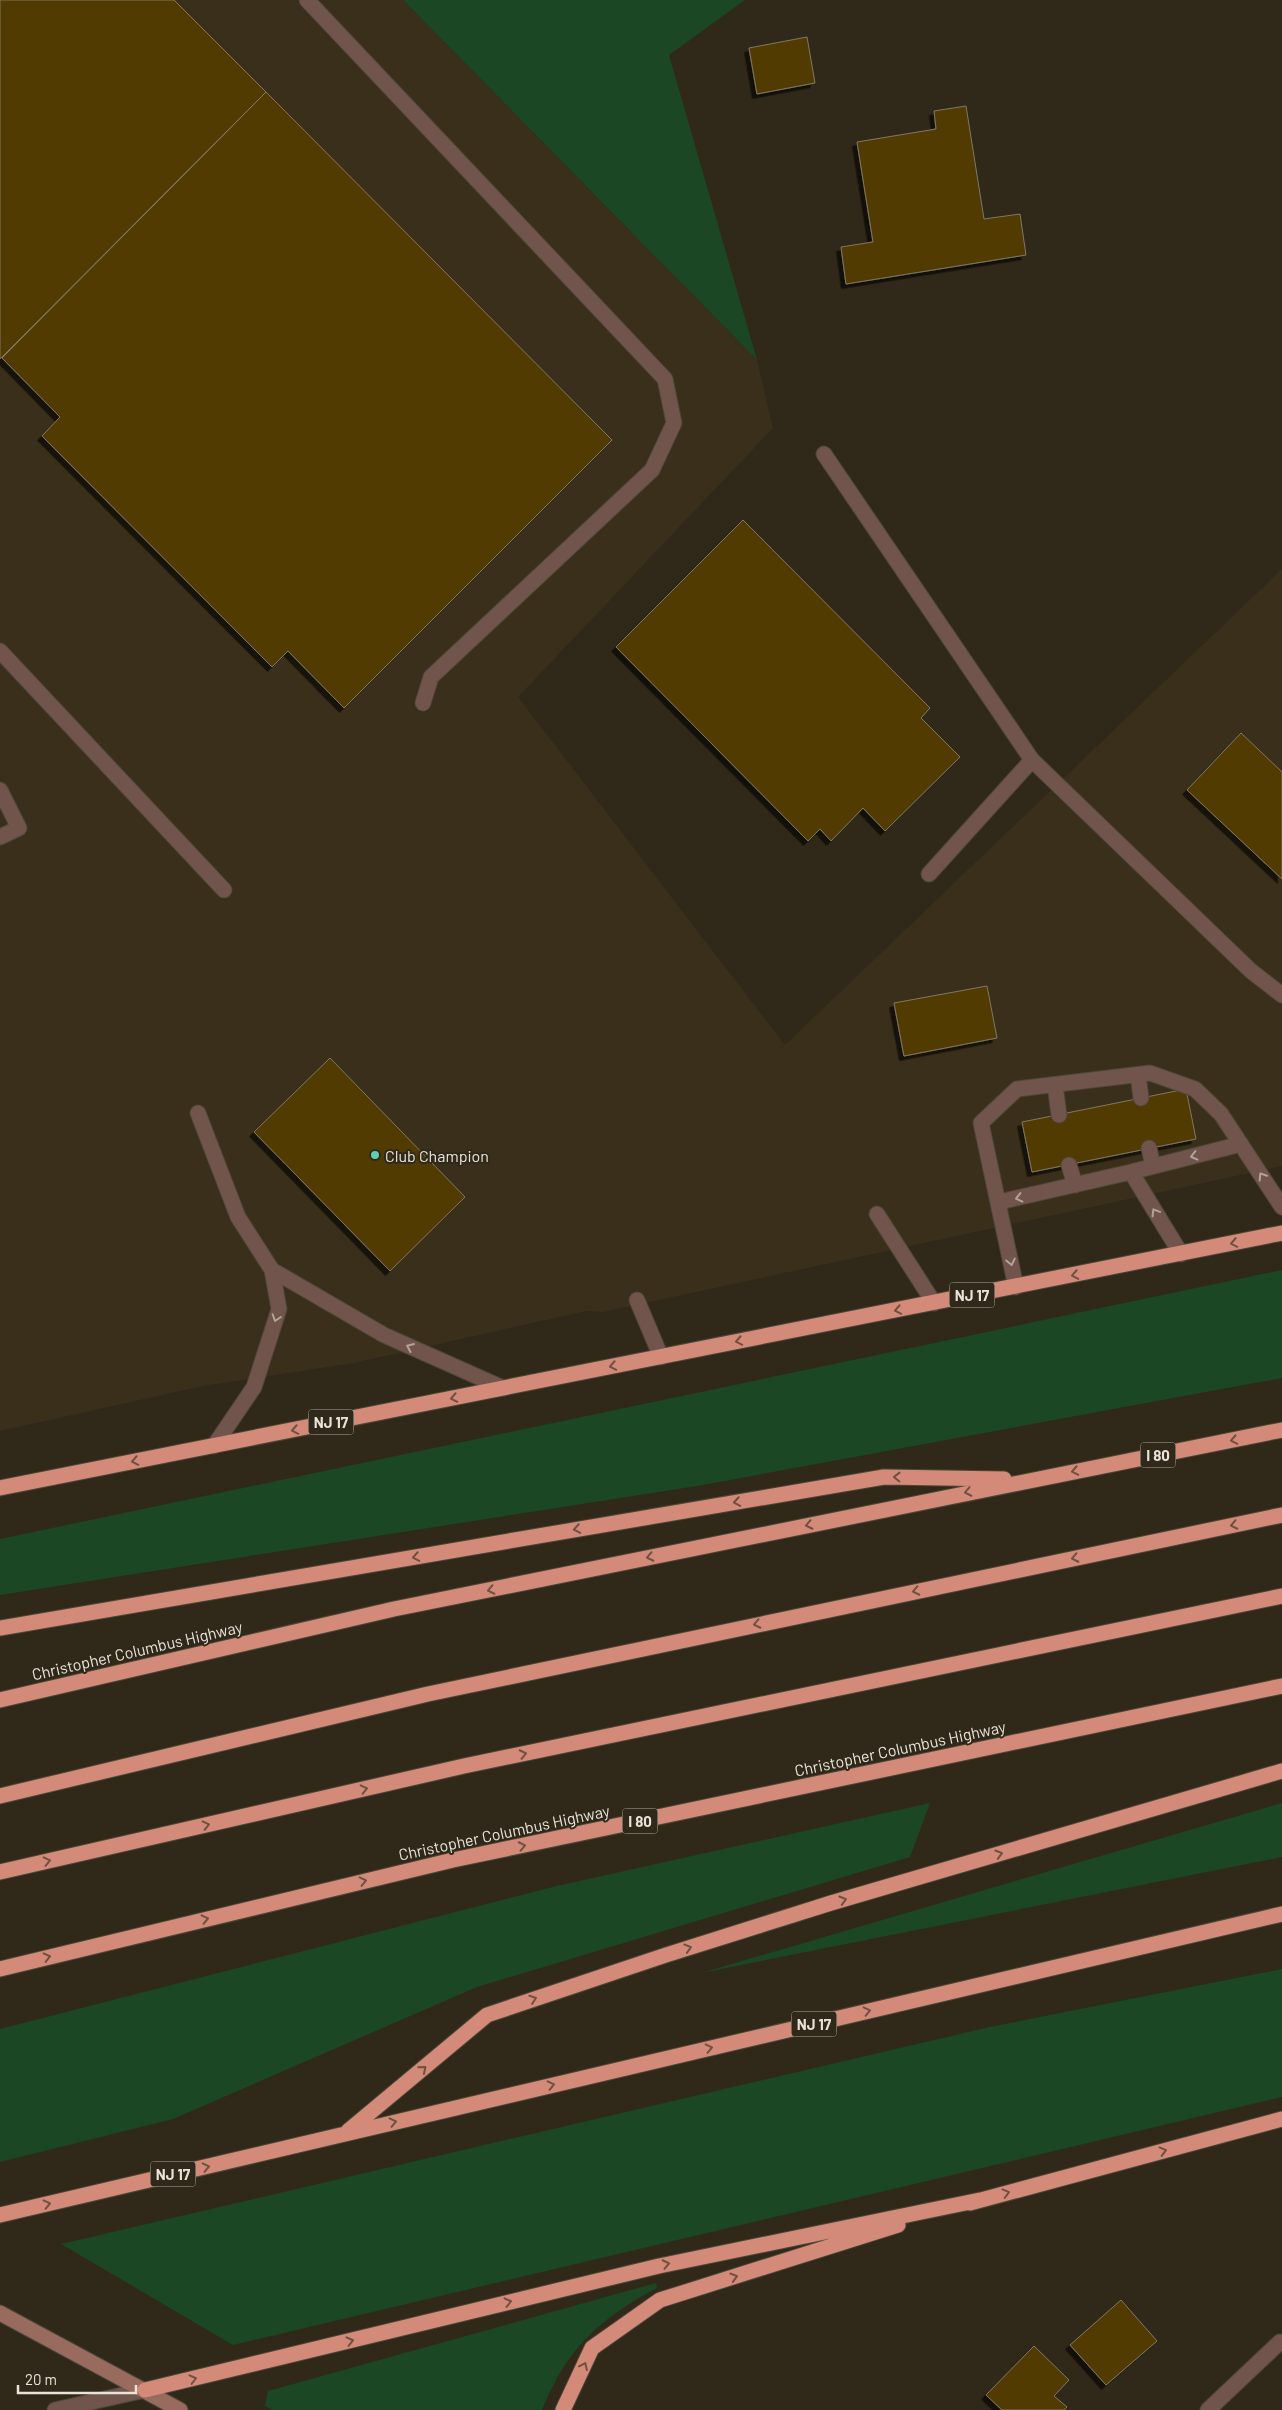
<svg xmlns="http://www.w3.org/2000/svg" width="1282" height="2410" viewBox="0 0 1282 2410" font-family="Barlow,sans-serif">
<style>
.built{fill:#392f1a}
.green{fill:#1b4724}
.building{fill:#513b00;stroke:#807866;filter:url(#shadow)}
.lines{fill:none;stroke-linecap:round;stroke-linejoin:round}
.lane-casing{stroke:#4d4739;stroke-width:17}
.street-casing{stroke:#4d4739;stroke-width:17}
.secondary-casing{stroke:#4d4739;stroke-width:17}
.highway-casing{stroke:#4d4739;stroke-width:17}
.lane{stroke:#71544c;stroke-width:15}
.street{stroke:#71544c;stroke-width:15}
.secondary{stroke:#996a5e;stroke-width:15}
.highway{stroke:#d38a78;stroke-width:15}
.oneway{stroke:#b2a39a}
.oneway2{stroke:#715040}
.poi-dot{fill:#5eceb7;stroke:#30291a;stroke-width:2}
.labels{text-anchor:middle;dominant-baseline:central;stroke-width:4;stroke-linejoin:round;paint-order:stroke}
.shield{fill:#30291a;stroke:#b0aba0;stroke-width:1}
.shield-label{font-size:15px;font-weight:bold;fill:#e7e3d9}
.poi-label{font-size:16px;fill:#e7e3d9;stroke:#30291a;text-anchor:start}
.street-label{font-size:16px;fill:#e7e3d9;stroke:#30291a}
</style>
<defs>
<filter id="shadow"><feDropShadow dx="-4.5" dy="4.5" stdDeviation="0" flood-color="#0009"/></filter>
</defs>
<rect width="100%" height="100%" fill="#30291a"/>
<path class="built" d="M0,0H403L757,360L773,428L518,697L785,1045L1282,569V1166L603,1312L586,1311L354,1363L203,1386L0,1431Z"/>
<path class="green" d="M403,0H745L669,55L757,360Z
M1282,1270V1378L697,1486L0,1595V1539Z
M930,1803L910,1857L477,1987L173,2119L0,2162V2029L557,1886Z
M1282,1803V1857L701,1973Z
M1282,1969V2097L233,2345L61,2244L990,2027Z
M656,2283L657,2288C599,2319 567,2348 542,2410H273L265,2406L268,2391Z"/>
<path class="building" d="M0,0H174L266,92L0,359Z
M807,37L815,83L757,94L749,48Z
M266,92L612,440L344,708L288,651L272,667L42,436L60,417L2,358Z
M966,106L984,219L1020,214L1026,255L846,284L841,247L873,242L857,142L936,129L934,111Z
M743,520L930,708L921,718L960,757L885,831L863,808L831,841L820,829L808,841L616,647Z
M1241,733L1282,772V879L1187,790Z
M987,986L997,1038L904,1056L894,1003Z
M330,1058L465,1197L390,1271L254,1132Z
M1186,1089L1196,1139L1032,1172L1022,1122Z
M1121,2300L1157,2341L1106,2385L1070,2345Z
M1034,2346L1069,2380L1054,2396L1067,2407L1064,2410H1002L986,2395Z"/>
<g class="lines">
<g class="lane-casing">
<path id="lane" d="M307,0L665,379L674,423L652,470L431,677L423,703
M824,454L1032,760L1251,971L1282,995
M0,651L224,890
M0,790L19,828L0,837
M929,874L1032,760
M1138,1075L1141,1098
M1055,1085L1059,1115
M198,1113L238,1217L272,1270L279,1309L254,1387L214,1446
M1149,1148L1153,1166
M1069,1165L1075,1185
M1131,1172L1241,1144
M999,1202L1131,1172L1181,1254
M877,1214L934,1303
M272,1270L384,1335L503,1388
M1016,1287L981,1123L1017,1089L1150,1073L1195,1089L1221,1114L1282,1207
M637,1300L661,1357"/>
</g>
<g class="street-casing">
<path id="street" d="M55,2410L145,2390
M1208,2410L1280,2342"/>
</g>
<g class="secondary-casing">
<path id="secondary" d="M0,2313L180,2410"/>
</g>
<g class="highway-casing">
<path id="highway" d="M0,1488L1282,1233
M0,1628L884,1477L1004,1479
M0,1700L394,1609L1282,1430
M0,1796L428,1694L1282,1515
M0,1872L464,1766L1282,1596
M0,1969L453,1860L1282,1686
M348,2131L487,2015L666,1955L831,1903L1282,1771
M970,2203L1282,2119
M0,2215L1282,1914
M145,2390L659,2266L980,2200
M563,2410L592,2348L660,2300L898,2225"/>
</g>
<use href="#lane" class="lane"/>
<use href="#street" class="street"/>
<use href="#secondary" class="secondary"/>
<use href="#highway" class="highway"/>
</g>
<defs><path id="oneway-chevron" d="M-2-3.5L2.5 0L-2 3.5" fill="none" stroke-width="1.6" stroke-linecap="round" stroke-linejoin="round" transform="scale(1.25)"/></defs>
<g class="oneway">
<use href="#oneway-chevron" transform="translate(1194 1156) rotate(166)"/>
<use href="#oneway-chevron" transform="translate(1262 1176) rotate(-123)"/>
<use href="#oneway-chevron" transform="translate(1019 1198) rotate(167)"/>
<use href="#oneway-chevron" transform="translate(1155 1212) rotate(-121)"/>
<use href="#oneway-chevron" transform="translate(1011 1262) rotate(78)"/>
<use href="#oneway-chevron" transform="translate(276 1318) rotate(108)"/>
<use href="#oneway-chevron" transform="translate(410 1347) rotate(-156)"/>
</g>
<g class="oneway2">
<use href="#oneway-chevron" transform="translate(1234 1243) rotate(169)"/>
<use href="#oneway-chevron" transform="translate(1075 1275) rotate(169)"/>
<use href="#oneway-chevron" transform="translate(898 1310) rotate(169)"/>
<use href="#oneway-chevron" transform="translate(739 1341) rotate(169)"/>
<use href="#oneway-chevron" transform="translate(613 1366) rotate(169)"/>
<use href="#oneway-chevron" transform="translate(454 1398) rotate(169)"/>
<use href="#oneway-chevron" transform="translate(295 1430) rotate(169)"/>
<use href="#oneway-chevron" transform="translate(1234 1440) rotate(169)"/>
<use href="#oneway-chevron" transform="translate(135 1461) rotate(169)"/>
<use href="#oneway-chevron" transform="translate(1075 1471) rotate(169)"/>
<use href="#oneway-chevron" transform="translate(897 1477) rotate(-179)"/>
<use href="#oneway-chevron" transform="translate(968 1492) rotate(168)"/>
<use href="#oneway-chevron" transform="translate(737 1502) rotate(170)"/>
<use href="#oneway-chevron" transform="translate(809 1525) rotate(168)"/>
<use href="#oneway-chevron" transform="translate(1234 1525) rotate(168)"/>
<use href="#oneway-chevron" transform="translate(577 1529) rotate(170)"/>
<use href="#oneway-chevron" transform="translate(416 1557) rotate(170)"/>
<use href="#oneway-chevron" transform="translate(650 1557) rotate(168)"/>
<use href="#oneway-chevron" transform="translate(1075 1558) rotate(168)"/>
<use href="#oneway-chevron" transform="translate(491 1590) rotate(168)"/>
<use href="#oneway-chevron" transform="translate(916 1591) rotate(168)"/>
<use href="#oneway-chevron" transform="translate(757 1624) rotate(168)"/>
<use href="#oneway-chevron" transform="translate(523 1754) rotate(-12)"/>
<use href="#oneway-chevron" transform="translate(364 1789) rotate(-13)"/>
<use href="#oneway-chevron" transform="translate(206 1825) rotate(-13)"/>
<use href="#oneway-chevron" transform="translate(522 1846) rotate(-12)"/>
<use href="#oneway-chevron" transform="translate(999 1854) rotate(-16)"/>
<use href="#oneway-chevron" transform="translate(47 1861) rotate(-13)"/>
<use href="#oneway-chevron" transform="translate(363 1881) rotate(-13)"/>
<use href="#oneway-chevron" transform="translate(843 1900) rotate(-16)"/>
<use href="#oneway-chevron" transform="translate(205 1919) rotate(-13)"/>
<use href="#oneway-chevron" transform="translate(688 1948) rotate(-17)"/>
<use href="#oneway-chevron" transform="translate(47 1957) rotate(-14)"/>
<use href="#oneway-chevron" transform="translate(533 1999) rotate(-19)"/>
<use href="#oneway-chevron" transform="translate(867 2011) rotate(-13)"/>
<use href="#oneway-chevron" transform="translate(709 2048) rotate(-13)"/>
<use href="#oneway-chevron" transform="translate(423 2069) rotate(-40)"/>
<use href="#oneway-chevron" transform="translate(551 2085) rotate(-13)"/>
<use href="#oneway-chevron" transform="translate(393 2122) rotate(-13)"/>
<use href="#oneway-chevron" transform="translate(1163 2151) rotate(-15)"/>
<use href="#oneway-chevron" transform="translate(206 2167) rotate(-13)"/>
<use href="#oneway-chevron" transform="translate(1006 2193) rotate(-15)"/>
<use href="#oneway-chevron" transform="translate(47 2204) rotate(-13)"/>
<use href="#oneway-chevron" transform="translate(666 2264) rotate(-12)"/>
<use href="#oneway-chevron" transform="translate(734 2277) rotate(-17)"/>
<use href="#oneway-chevron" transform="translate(508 2302) rotate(-14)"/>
<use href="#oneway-chevron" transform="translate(350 2341) rotate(-14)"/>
<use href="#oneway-chevron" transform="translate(584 2366) rotate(-65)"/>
<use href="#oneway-chevron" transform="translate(193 2379) rotate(-14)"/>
</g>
<circle class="poi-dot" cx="375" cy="1155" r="5"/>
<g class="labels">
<g class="shield">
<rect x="949.5" y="1282.5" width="45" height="25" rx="4"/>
<rect x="308.5" y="1409.5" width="45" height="25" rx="4"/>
<rect x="1140.5" y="1442.5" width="35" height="25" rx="4"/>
<rect x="622.5" y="1808.5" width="35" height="25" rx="4"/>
<rect x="791.5" y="2011.5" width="45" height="25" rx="4"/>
<rect x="150.5" y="2161.5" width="45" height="25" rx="4"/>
</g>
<g class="shield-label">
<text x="972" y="1295">NJ 17</text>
<text x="331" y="1422">NJ 17</text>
<text x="1158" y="1455">I 80</text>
<text x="640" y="1821">I 80</text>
<text x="814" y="2024">NJ 17</text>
<text x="173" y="2174">NJ 17</text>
</g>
<g class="poi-label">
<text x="385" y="1155">Club Champion</text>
</g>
<g class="street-label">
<text transform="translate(137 1650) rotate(-13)">Christopher Columbus Highway</text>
<text transform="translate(900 1748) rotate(-12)">Christopher Columbus Highway</text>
<text transform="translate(504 1832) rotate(-12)">Christopher Columbus Highway</text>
</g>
</g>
<path d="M18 2385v8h118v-8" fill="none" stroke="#e7e3d9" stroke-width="2.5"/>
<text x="25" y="2385" font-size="15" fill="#e7e3d9" stroke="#30291a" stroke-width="4" paint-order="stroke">20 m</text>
</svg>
